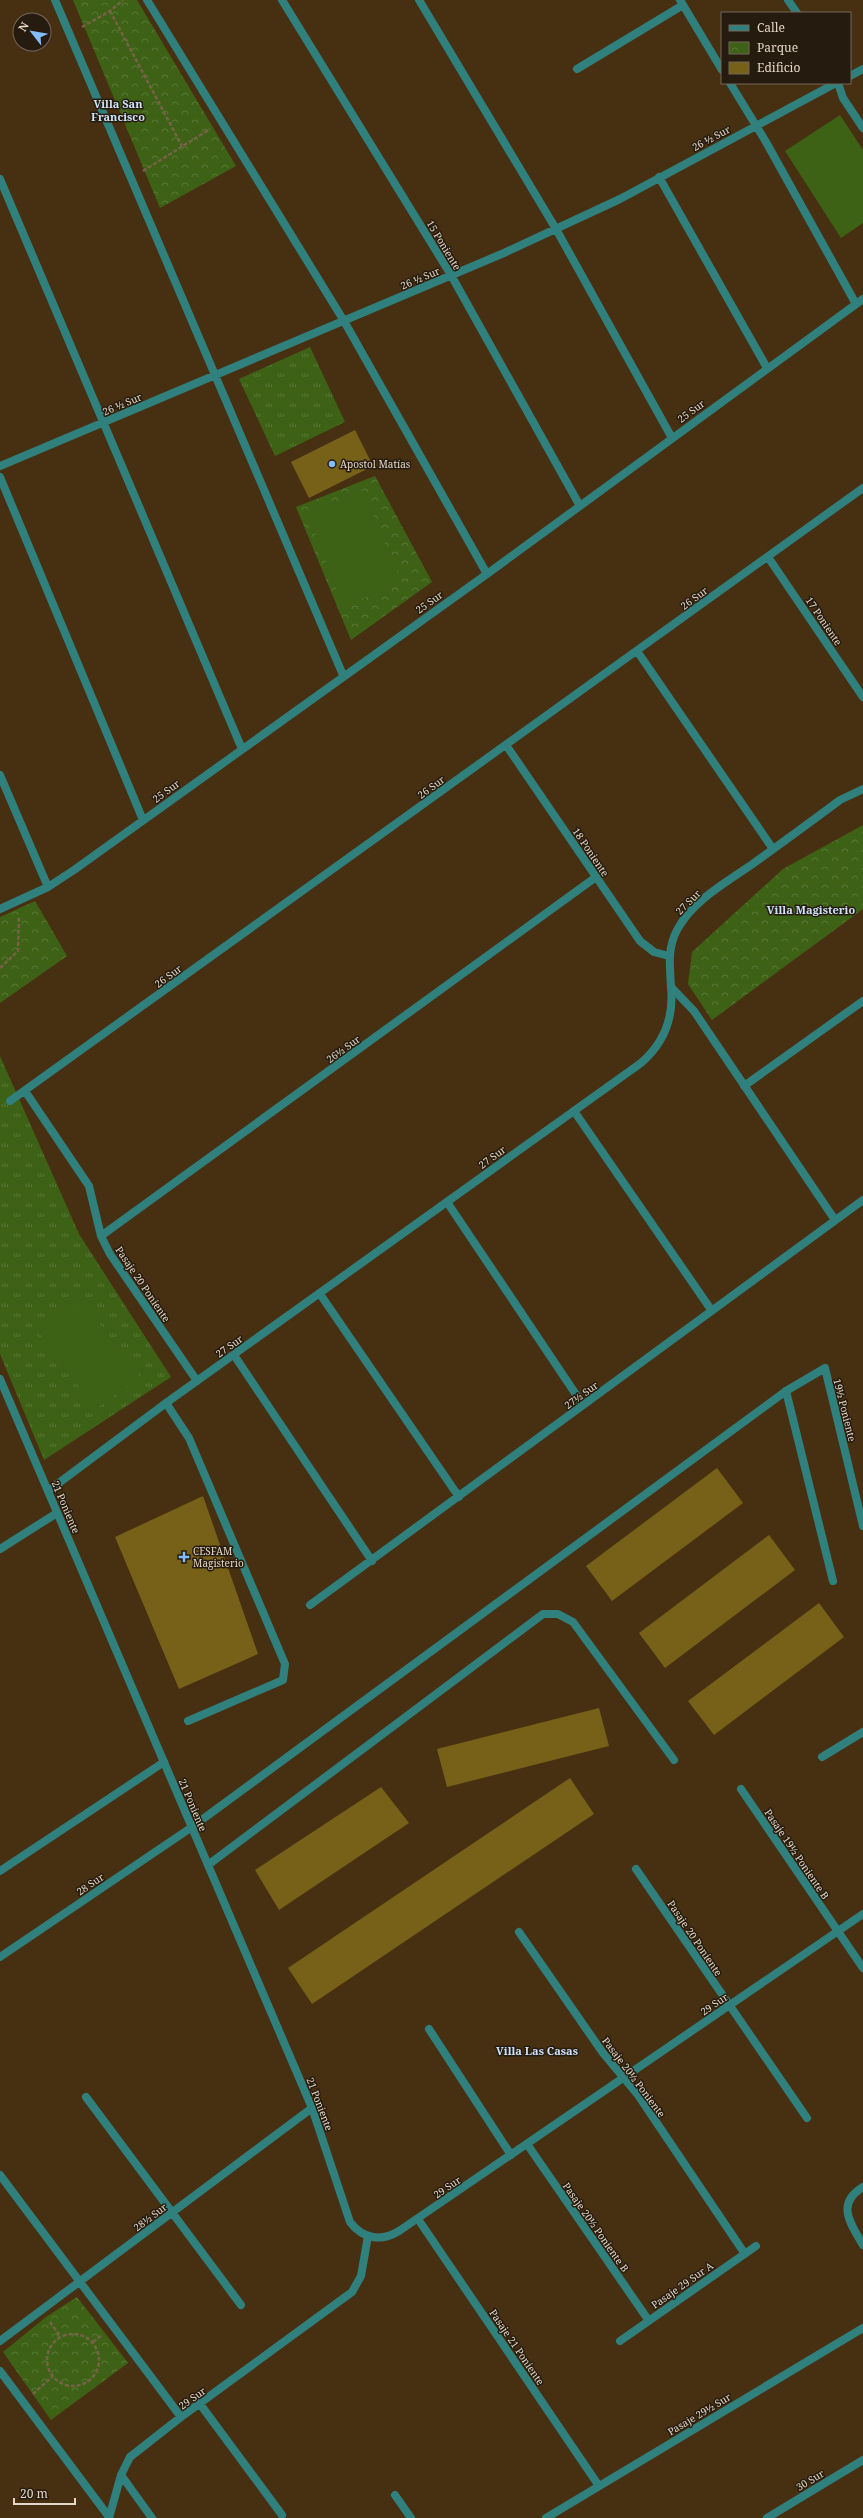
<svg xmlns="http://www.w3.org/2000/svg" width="863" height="2518" viewBox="0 0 863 2518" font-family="'Noto Serif',serif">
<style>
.grass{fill:url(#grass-tufts)}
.park{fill:url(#park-crowns)}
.pitch{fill:#3d6215}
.building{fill:#776118}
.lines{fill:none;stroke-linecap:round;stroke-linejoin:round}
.path{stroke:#776249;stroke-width:2.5;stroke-dasharray:4 2;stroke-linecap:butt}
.service{stroke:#30817e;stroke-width:8}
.minor{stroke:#30817e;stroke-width:8}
.tertiary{stroke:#30817e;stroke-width:8}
.poi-dot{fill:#83bcfb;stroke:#251b0e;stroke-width:1.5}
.labels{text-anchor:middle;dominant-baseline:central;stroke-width:3;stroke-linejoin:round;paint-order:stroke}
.street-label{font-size:10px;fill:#e5d7c7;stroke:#251b0e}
.poi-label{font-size:10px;fill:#e5d7c7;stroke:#251b0e;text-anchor:start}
.neighbourhood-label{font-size:11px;font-weight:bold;fill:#cee3fb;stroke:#251b0e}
</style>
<defs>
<pattern id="grass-tufts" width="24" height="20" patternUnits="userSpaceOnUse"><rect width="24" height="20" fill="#3d6215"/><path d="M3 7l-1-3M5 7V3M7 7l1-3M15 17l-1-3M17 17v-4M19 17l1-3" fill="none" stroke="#597836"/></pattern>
<pattern id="park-crowns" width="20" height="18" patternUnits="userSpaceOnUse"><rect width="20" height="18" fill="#3d6215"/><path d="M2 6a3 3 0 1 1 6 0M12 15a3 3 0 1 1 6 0" fill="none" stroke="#597836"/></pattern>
</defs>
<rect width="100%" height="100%" fill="#473012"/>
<path class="grass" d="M310,347L345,422L275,456L239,379Z
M0,1056L79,1234L171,1377L44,1460L0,1354Z"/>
<path class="park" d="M73,0H137L236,166L160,208Z
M375,476L432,582L351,640L296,507Z
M863,825V909L712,1020L688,984L692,952L783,869Z
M35,901L67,956L0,1003V917Z
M77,2297L128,2363L51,2420L3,2352L46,2317Z"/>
<path class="pitch" d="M840,115L863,150V223L841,238L785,151Z
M363,491L402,583L343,606L307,513Z
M81,1299L140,1377L96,1409L39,1333Z"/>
<path class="building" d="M355,430L373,466L309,498L291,462Z
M717,1468L743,1503L612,1601L586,1566Z
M203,1496L258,1654L179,1689L115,1537Z
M769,1535L795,1570L665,1668L639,1633Z
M819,1603L844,1637L714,1735L688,1701Z
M599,1708L609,1746L447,1787L437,1749Z
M570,1778L594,1814L312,2004L288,1968Z
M381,1787L409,1823L279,1910L255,1870Z"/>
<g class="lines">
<path class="path" d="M110,11L182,146
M82,27L110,11L123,0
M143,171L210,129
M0,968L18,951L19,916
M50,2322L60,2336
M47 2360a26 26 0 1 1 52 0a26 26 0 1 1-52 0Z
M93,2342L102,2335
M33,2394L52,2377"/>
<path class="service" d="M786,1391L833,1581
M166,1403L189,1438L285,1664L283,1680L188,1721
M208,1865L543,1614H558L573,1622L674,1760
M0,1871L164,1762"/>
<path class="minor" d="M55,0L343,675
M147,0L344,321L487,574
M282,0L451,275L580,506
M419,0L556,229L672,438
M680,0L722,70
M788,0L797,13
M577,69L683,5
M850,76L863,69
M730,83L766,142L856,304
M838,83L843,98L863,128
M659,177L767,368
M0,179L242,749
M0,466L504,253L620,199L836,83
M0,477L143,820
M768,557L863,697
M637,651L773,849
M506,745L640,941L654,952L669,956
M0,775L48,887
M0,909L48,887L74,870L487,574L863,299
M671,987L694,1011L835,1220
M744,1086L863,1001
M25,1091L89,1186L101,1236L110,1254L197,1381
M10,1101L863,488
M574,1111L712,1311
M447,1202L583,1405
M101,1236L596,877
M320,1294L459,1497
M234,1355L372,1561
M0,1549L57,1513
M310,1605L863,1200
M822,1757L863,1732
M741,1789L863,1968
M636,1869L807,2118
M519,1932L603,2053L638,2095L745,2254
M0,1957L192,1827L786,1391L825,1368L863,1526
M429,2029L511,2155
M86,2097L241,2305
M527,2144L649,2321
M0,2175L181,2417
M863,2187C835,2204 851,2224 863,2245
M418,2219L599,2486
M0,2341L312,2108
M620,2341L756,2246
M0,2371L109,2517
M200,2404L282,2515
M121,2475L152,2518
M395,2495L411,2518
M109,2518L121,2475L130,2457L181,2417L352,2292L361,2276L368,2236
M546,2518L863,2328
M767,2518L863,2460"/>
<path class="tertiary" d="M0,1379L312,2108L350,2222C363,2239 381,2242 399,2231L863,1914
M48,1491L166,1403L641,1063C664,1043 674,1017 671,987C670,967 667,949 677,930C693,900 727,882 754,863C783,842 812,821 840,800L863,789"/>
</g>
<g class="poi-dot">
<circle cx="332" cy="464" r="4"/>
<path d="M182 1551h4v4h4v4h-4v4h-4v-4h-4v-4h4z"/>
</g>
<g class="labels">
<g class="street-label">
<text transform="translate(711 138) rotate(-28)">26 ½ Sur</text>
<text transform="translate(444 245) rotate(59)">15 Poniente</text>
<text transform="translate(420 278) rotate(-23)">26 ½ Sur</text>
<text transform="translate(122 404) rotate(-23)">26 ½ Sur</text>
<text transform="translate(691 411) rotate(-36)">25 Sur</text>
<text transform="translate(694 598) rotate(-36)">26 Sur</text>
<text transform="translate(429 602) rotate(-35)">25 Sur</text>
<text transform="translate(824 621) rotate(56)">17 Poniente</text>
<text transform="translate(431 787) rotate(-36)">26 Sur</text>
<text transform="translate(166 791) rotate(-36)">25 Sur</text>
<text transform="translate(591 852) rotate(56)">18 Poniente</text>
<text transform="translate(688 902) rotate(-45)">27 Sur</text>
<text transform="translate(168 976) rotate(-36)">26 Sur</text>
<text transform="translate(343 1049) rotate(-36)">26½ Sur</text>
<text transform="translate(492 1157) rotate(-36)">27 Sur</text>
<text transform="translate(143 1284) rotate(56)">Pasaje 20 Poniente</text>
<text transform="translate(229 1346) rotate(-35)">27 Sur</text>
<text transform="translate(581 1395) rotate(-36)">27½ Sur</text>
<text transform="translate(845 1410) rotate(76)">19½ Poniente</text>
<text transform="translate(66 1507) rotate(67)">21 Poniente</text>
<text transform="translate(193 1805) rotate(67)">21 Poniente</text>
<text transform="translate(797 1854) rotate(56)">Pasaje 19½ Poniente B</text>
<text transform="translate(90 1884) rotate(-34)">28 Sur</text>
<text transform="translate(695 1938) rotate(56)">Pasaje 20 Poniente</text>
<text transform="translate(714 2004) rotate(-34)">29 Sur</text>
<text transform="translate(634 2077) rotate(53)">Pasaje 20½ Poniente</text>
<text transform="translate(320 2104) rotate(69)">21 Poniente</text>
<text transform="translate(447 2187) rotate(-34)">29 Sur</text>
<text transform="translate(150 2217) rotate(-37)">28½ Sur</text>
<text transform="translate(596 2227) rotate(55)">Pasaje 20½ Poniente B</text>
<text transform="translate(682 2285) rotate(-35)">Pasaje 29 Sur A</text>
<text transform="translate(517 2347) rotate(56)">Pasaje 21 Poniente</text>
<text transform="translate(192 2398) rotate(-35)">29 Sur</text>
<text transform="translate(699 2414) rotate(-31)">Pasaje 29½ Sur</text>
<text transform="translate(810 2480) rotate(-31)">30 Sur</text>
</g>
<g class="poi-label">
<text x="340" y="464">Apostol Matías</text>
<text x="193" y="1551">CESFAM<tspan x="193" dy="12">Magisterio</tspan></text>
</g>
<g class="neighbourhood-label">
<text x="118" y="103">Villa San<tspan x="118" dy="13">Francisco</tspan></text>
<text x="811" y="909">Villa Magisterio</text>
<text x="537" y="2050">Villa Las Casas</text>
</g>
</g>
<rect x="721" y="12" width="130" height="72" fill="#251b0e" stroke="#726658"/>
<rect x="729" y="25" width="20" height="6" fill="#30817e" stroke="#726658"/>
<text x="757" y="32" font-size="12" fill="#e5d7c7">Calle</text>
<rect x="729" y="42" width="20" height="12" fill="url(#park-crowns)" stroke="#726658"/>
<text x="757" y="52" font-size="12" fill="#e5d7c7">Parque</text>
<rect x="729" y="62" width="20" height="12" fill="#776118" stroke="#726658"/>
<text x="757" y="72" font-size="12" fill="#e5d7c7">Edificio</text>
<g transform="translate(32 32) rotate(301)"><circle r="19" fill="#251b0e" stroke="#726658"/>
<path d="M0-3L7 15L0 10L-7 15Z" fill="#83bcfb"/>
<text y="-6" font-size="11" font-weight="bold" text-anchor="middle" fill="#e5d7c7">N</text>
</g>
<path d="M14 2498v6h61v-6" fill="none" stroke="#e5d7c7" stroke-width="2"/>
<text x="20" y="2498" font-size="12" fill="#e5d7c7" stroke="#251b0e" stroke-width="3" paint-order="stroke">20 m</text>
</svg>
